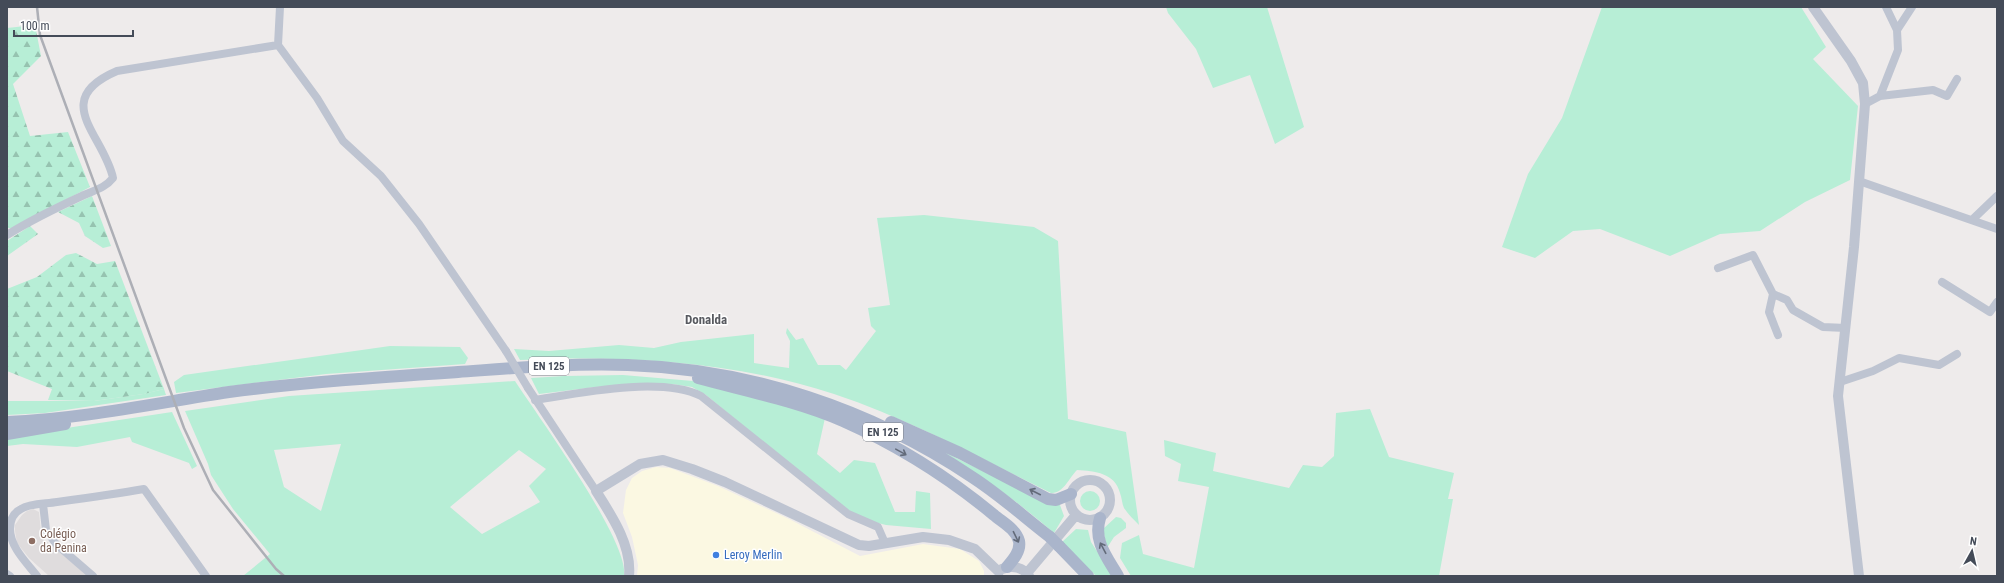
<svg xmlns="http://www.w3.org/2000/svg" width="2004" height="583" viewBox="0 0 2004 583" font-family="'Roboto Condensed',sans-serif">
<style>
.commercial{fill:#fbf8e2}
.education{fill:#dfdcdd}
.grass{fill:#b7eed6;fill-rule:evenodd}
.forest{fill:url(#forest-firs)}
.lines{fill:none;stroke-linecap:round;stroke-linejoin:round}
.minor{stroke:#bec4d1;stroke-width:8}
.tertiary{stroke:#bec4d1;stroke-width:10}
.primary{stroke:#aab5cb;stroke-width:12}
.rail{stroke:#adafb6;stroke-width:2.5}
.minor-bridge{stroke:#bec4d1;stroke-width:8}
.primary-bridge{stroke:#aab5cb;stroke-width:12}
.oneway{stroke:#636b7a}
.education-dot{fill:#8d6e63;stroke:#fff;stroke-width:1.5}
.shop-dot{fill:#3f7fe0;stroke:#fff;stroke-width:1.5}
.labels{text-anchor:middle;dominant-baseline:central;stroke-width:3;stroke-linejoin:round;paint-order:stroke}
.shield{fill:#fff;stroke:#7c818a;stroke-width:1}
.shield-label{font-size:11px;font-weight:bold;fill:#444b58}
.education-label{font-size:12px;fill:#785e54;stroke:#fff;text-anchor:start}
.shop-label{font-size:12px;fill:#366cbe;stroke:#fff;text-anchor:start}
.neighbourhood-label{font-size:13px;font-weight:bold;fill:#585a60;stroke:#fff}
</style>
<defs>
<pattern id="forest-firs" width="22" height="20" patternUnits="userSpaceOnUse"><rect width="22" height="20" fill="#b7eed6"/><path d="M5 1l3.5 6h-7zM16 11l3.5 6h-7z" fill="#96c3b0"/></pattern>
</defs>
<rect width="100%" height="100%" fill="#eeebeb"/>
<path class="commercial" d="M656,467L670,468L718,486L789,519L860,556L923,544L960,549L979,561L984,571V576H637L638,565L632,537L623,513L626,490L632,478L642,471Z"/>
<path class="education" d="M33,509L39,512L41,532L45,540L88,576H49L29,558L17,543L15,531V525L22,515L27,511Z"/>
<path class="grass" d="M1166,7H1267L1304,127L1275,144L1250,75L1213,88L1196,49L1168,13Z
M1602,7H1801L1826,47L1813,59L1858,106L1850,180L1805,202L1760,231L1720,234L1670,256L1600,229L1573,231L1535,258L1502,247L1528,174L1562,118Z
M924,215L1034,227L1058,241L1068,419L1126,432L1139,525C1134,520 1128,514 1124,508C1122,504 1122,498 1120,493C1115,473 1095,471 1077,470C1069,478 1063,494 1051,493C980,458 909,419 834,394C733,361 625,355 520,360L514,349L549,351L619,345L654,348L681,342L754,334V363L789,368L790,341L786,333L787,328L796,340L803,338L818,365H840L846,370L876,331L871,326L868,308L890,305L877,218Z
M390,346L460,347L468,358L465,364L326,374L176,393L174,382L184,375Z
M623,375L693,381L747,392L825,418L817,454L840,473L854,460L875,463L895,512H915L916,491L930,493L931,529L886,525L862,519L844,509L706,395L692,387L672,384L596,387L539,394L531,378L565,376Z
M515,381C537,415 630,542 624,576H243L270,554L233,509L211,475L208,464L185,411L289,396ZM341,444L321,511L284,487L274,450ZM519,450L546,469L529,486L540,502L482,534L450,507Z
M164,389L166,395L45,413L7,415V401H94L143,394Z
M1370,409L1389,457L1454,473L1448,499H1453L1439,576H1131L1120,558L1122,543L1139,535L1143,554L1194,568L1209,487L1178,481L1181,464L1165,456L1164,440L1216,453L1213,471L1289,488L1303,465L1322,467L1334,456L1336,413Z
M172,412L197,466L192,469L189,463L132,442L130,437L77,447L23,444L7,446V437Z
M936,448L1041,500L1052,505H1060L1064,516L1054,533C1017,501 978,473 936,448Z
M1080 501a10 10 0 1 1 20 0a10 10 0 1 1-20 0Z
M1116,517L1121,518L1126,523V528L1114,537L1107,548L1103,529Z
M1076,529L1088,530L1091,542L1113,576H1096L1062,542Z"/>
<path class="forest" d="M35,25L41,56L13,84L30,136L68,132L90,187L12,228H7V28Z
M92,196L111,246L103,248L85,236L79,223L58,212Z
M30,226L38,234L7,256V241Z
M76,253L97,264L115,261L164,389L144,394L94,401L48,400L52,389L7,371V289L37,277L66,255Z"/>
<g class="lines">
<path class="minor" d="M280,7L278,45L317,98L343,141L381,176L419,224L506,351
M1886,7L1897,30
M1880,96L1933,90L1947,96L1957,79
M1865,104L1880,96L1898,50L1897,30L1912,7
M1859,181L1997,229
M1972,220L1997,196
M7,235C31,220 58,207 84,195C95,190 105,188 113,178C104,135 49,100 117,71L278,45
M1718,268L1753,255L1773,294L1787,300L1793,310L1823,327L1846,328
M1942,282L1990,312L1997,302
M1773,294L1769,312L1778,335
M1840,382L1873,371L1899,358L1939,365L1957,354
M528,388L596,491
M535,400C579,393 661,376 701,396L848,514L878,527L885,543
M43,504L46,530L56,544L93,576
M7,574L10,576
M37,576C27,563 10,547 10,529C10,521 13,513 21,509C30,503 46,504 57,502C86,498 115,494 144,489L206,576"/>
<path class="tertiary" d="M1813,7L1851,61L1863,83L1865,104L1854,247L1838,396L1859,576
M1070 500a20 20 0 1 1 40 0a20 20 0 1 1-40 0Z
M1002,569C1012,565 1023,567 1029,576
M1027,573L1076,515
M629,576C632,546 612,516 596,491L640,464L663,460L692,469L725,482L859,545L869,546L923,537L949,540L975,549L999,572"/>
<path class="primary" d="M698,378C746,391 797,401 843,421C897,445 948,477 994,515C1002,522 1016,529 1019,541C1021,551 1013,560 1007,567
M7,422C82,419 156,403 229,392C305,382 382,377 458,372C515,368 571,363 628,365C750,369 871,409 972,477C1000,495 1024,517 1050,537
M891,422L960,453L1048,499L1056,500L1071,494
M7,434L65,424
M1100,518C1093,541 1107,557 1118,576
M1059,546L1088,576"/>
<path class="rail" d="M37,7L40,35L184,428L213,490L276,569L284,576"/>
<path class="minor-bridge" d="M506,351L528,388"/>
<path class="primary-bridge" d="M1050,537L1059,546"/>
</g>
<defs><path id="oneway-shaft" d="M-6 0H5M1.5-3L5.5 0L1.5 3" fill="none" stroke-width="1.6" stroke-linecap="round" stroke-linejoin="round"/></defs>
<g class="oneway">
<use href="#oneway-shaft" transform="translate(901 452) rotate(29)"/>
<use href="#oneway-shaft" transform="translate(1035 492) rotate(-153)"/>
<use href="#oneway-shaft" transform="translate(1016 537) rotate(64)"/>
<use href="#oneway-shaft" transform="translate(1103 548) rotate(-118)"/>
</g>
<circle class="education-dot" cx="32" cy="541" r="4"/>
<circle class="shop-dot" cx="716" cy="555" r="4"/>
<g class="labels">
<g class="shield">
<rect x="529" y="357" width="40" height="18" rx="3"/>
<rect x="863" y="423" width="40" height="18" rx="3"/>
</g>
<g class="shield-label">
<text x="549" y="366">EN 125</text>
<text x="883" y="432">EN 125</text>
</g>
<g class="education-label">
<text x="40" y="534">Colégio<tspan x="40" dy="14">da Penina</tspan></text>
</g>
<g class="shop-label">
<text x="724" y="555">Leroy Merlin</text>
</g>
<g class="neighbourhood-label">
<text x="706" y="319">Donalda</text>
</g>
</g>
<rect width="2004" height="583" fill="none" stroke="#444b58" stroke-width="16"/>
<g transform="translate(1972 551) rotate(8)" stroke="#ffffff" stroke-width="3" paint-order="stroke">
<path d="M0-3L7 15L0 10L-7 15Z" fill="#444b58"/>
<text y="-6" font-size="11" font-weight="bold" text-anchor="middle" fill="#444b58">N</text>
</g>
<path d="M14 30v6h119v-6" fill="none" stroke="#444b58" stroke-width="2"/>
<text x="20" y="30" font-size="12" fill="#444b58" stroke="#ffffff" stroke-width="3" paint-order="stroke">100 m</text>
</svg>
